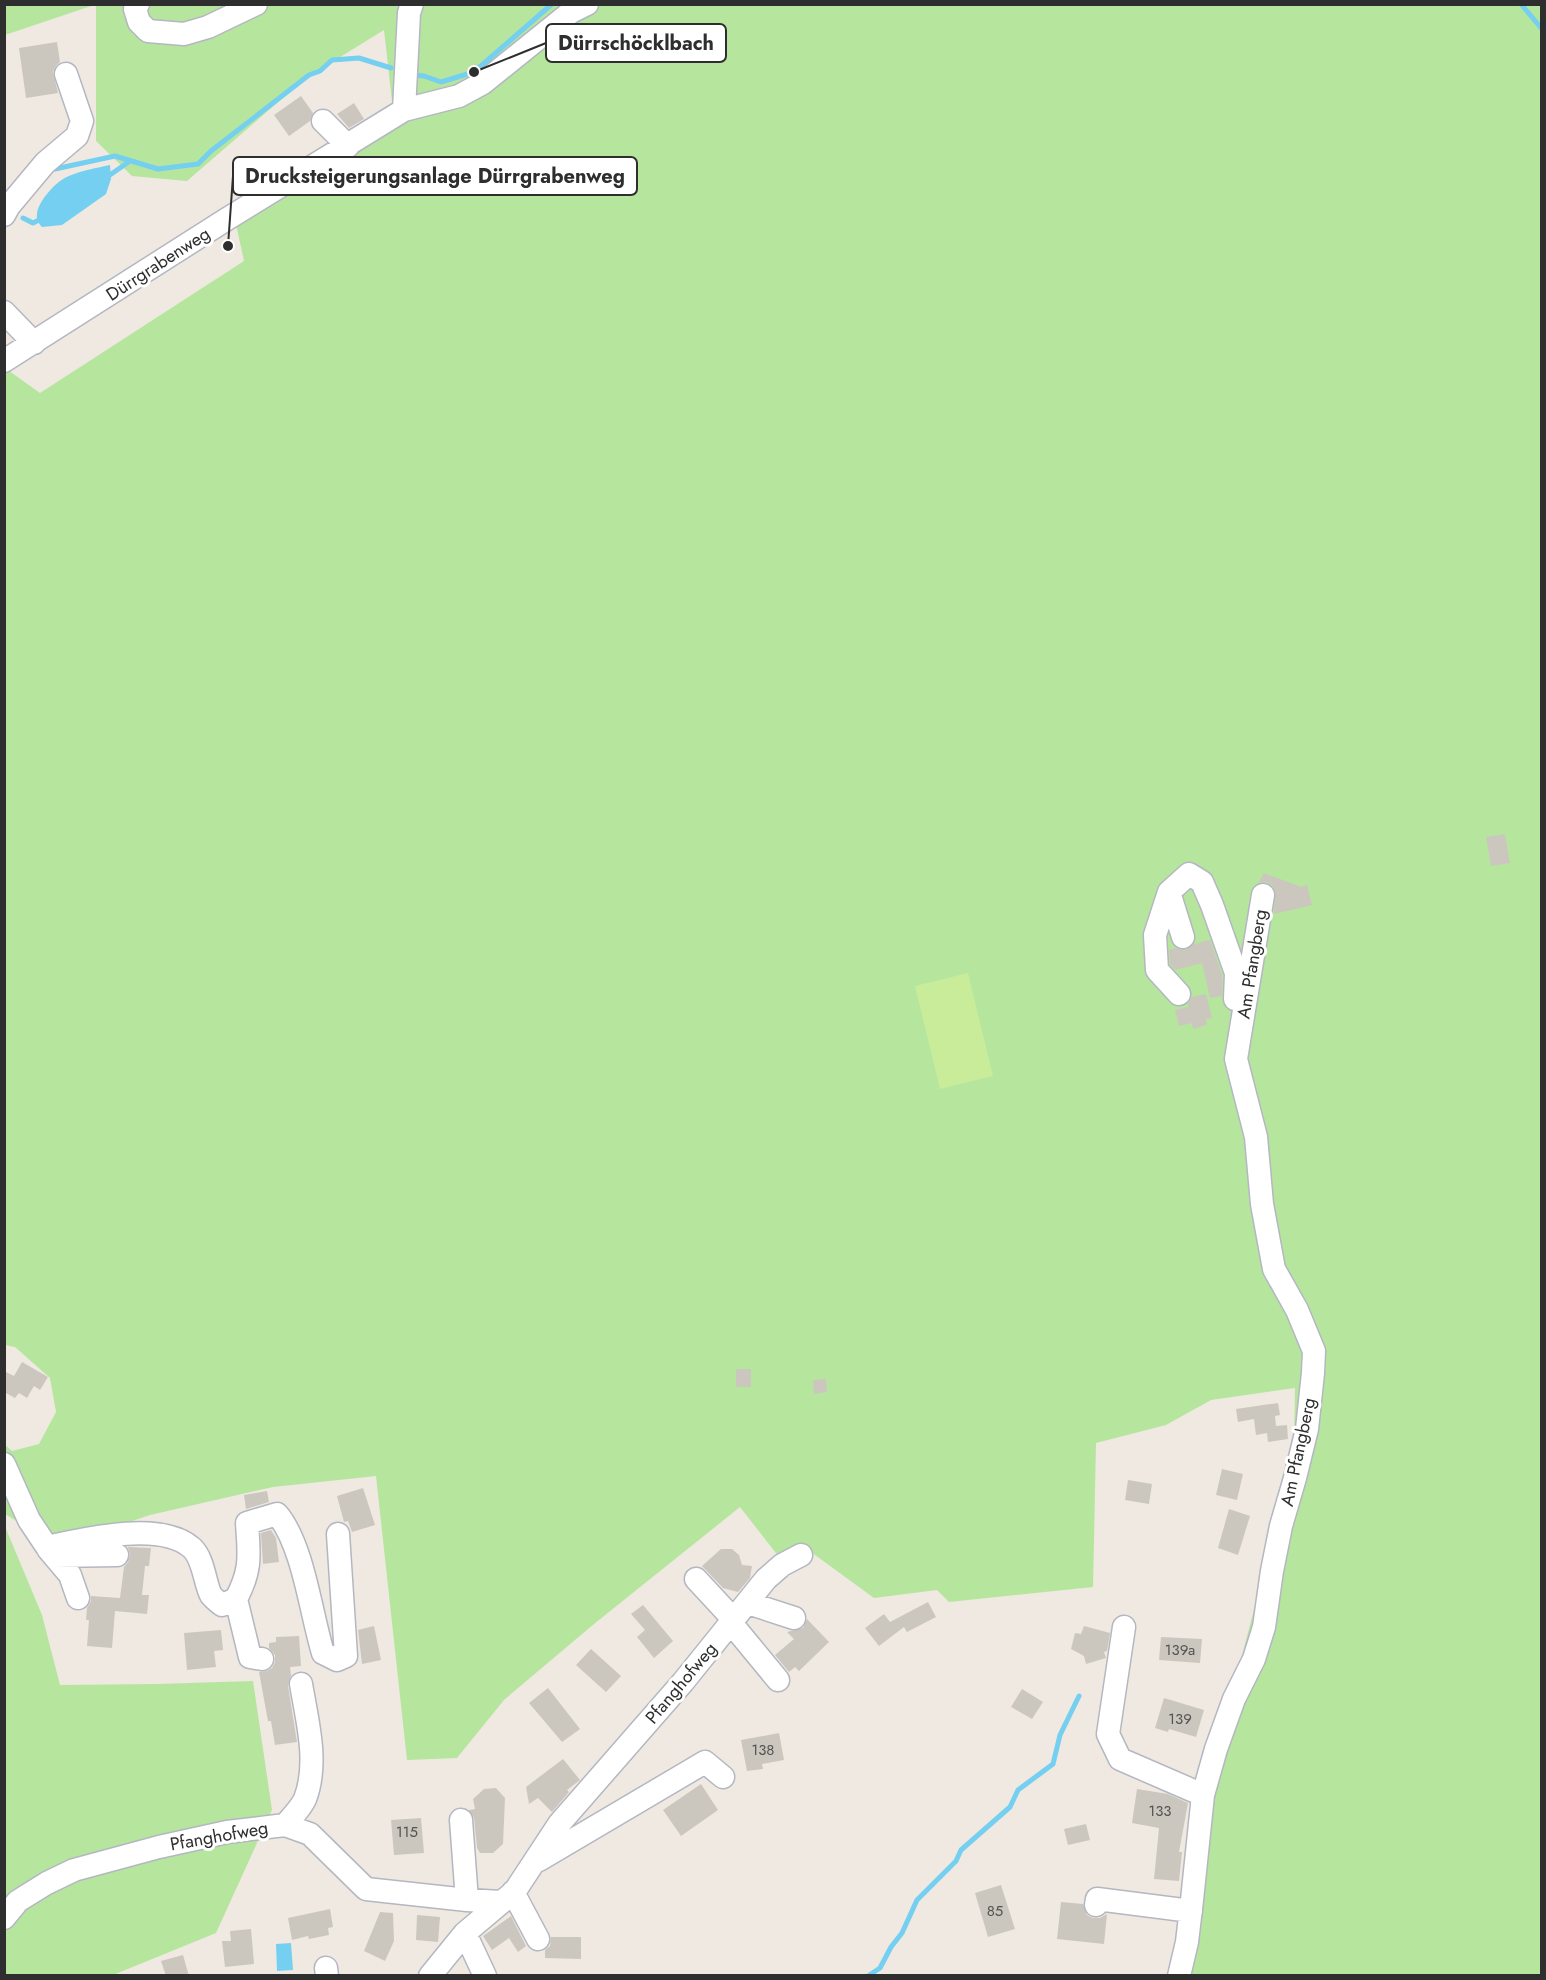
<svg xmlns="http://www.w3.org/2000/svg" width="1546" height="1980" viewBox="0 0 1546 1980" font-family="Jost,sans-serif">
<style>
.green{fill:#b6e59e}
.pitch{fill:#c9ec9a}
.water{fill:#75cff0}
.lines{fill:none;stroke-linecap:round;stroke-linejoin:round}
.stream{stroke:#75cff0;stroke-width:5}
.building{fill:#cbc7bf}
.minor-casing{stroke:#b4b7c1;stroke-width:25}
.minor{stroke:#fff;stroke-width:22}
.labels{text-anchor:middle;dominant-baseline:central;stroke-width:6;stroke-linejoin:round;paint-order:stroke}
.number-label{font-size:15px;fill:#555452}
.street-label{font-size:18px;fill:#2e2e2e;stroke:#fff}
.leader{fill:none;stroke:#2e2e2e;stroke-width:2}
.callout-dot{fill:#2e2e2e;stroke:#fff;stroke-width:2}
.callout{fill:#fff;stroke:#2e2e2e;stroke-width:2}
.callout-label{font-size:20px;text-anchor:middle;font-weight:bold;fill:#2e2e2e}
</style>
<rect width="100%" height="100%" fill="#efe9e1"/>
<path class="green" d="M5,4H94V5L5,35Z
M96,5H1541V1975H1172L1200,1764L1238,1671L1284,1494L1294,1441L1295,1388L1211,1400L1166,1425L1096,1443L1093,1587L949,1602L937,1590L874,1598L800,1544L779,1557L740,1507L594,1624L504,1700L457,1758L407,1760L376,1476L273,1487L150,1515L58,1546L5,1514L4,1444L12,1451L39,1444L56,1412L50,1378L15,1347L5,1345V368L40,393L244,261L234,215L393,110L384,30L306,78L187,181L132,176L96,141Z
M4,1524L42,1615L60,1685L157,1684L253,1681L272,1810L216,1933L113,1975H5Z"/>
<path class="pitch" d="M968,973L993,1076L940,1089L915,986Z"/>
<path class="water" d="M110,165L111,179L106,194L62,225L42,227C39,224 36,219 37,214C38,201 57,180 69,176C82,170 97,168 110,165Z
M291,1943L293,1970L277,1971L276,1944Z"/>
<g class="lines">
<path class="stream" d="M1521,4L1542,29
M411,75L424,76L441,82L474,72L552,4
M55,169L115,156L158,169L198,164L211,151L309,75L320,71L332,60L359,58L391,68
M107,177L130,161
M23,218L33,223L43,218
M868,1976L880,1968L891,1947L902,1933L917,1900L956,1861L961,1850L1010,1807L1018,1790L1053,1764L1060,1735L1079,1696"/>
</g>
<path class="building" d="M57,42L60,62L56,66L53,72L58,93L26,98L19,48Z
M301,96L313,113L310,121L289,136L274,115Z
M354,103L364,119L349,128L337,114Z
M1505,834L1510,863L1491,866L1486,837Z
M1264,873L1301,887L1307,885L1312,905L1274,914L1275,890L1272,885L1266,882H1259Z
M1210,940L1222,975V996L1210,998L1202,963L1175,970L1170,964L1169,950L1176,948L1186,950L1194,944Z
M1206,994L1212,1018L1206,1019L1207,1025L1193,1029L1192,1023L1179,1026L1175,1010L1189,1007L1188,1004L1192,997Z
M22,1362L48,1377L40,1390L34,1386L27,1398L19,1393L15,1398L4,1392V1371L14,1376Z
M736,1369H751V1387H736Z
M826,1379L827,1392L814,1394L813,1380Z
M1278,1403L1280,1415L1275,1416L1276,1426L1287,1425L1288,1439L1268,1442L1267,1433L1256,1435L1254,1419L1238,1422L1236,1409Z
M1222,1469L1243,1474L1237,1500L1216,1495Z
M1128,1480L1152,1484L1149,1504L1125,1500Z
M363,1488L375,1525L352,1532L348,1521L344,1522L337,1496Z
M267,1491L269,1502L246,1509L244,1495Z
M1229,1509L1250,1516L1238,1555L1218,1548Z
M271,1530L276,1538L279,1562L263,1564L261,1533Z
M128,1547L151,1548L149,1566H145L142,1595H149L147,1614L115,1611L112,1648L87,1646L89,1620H86L87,1608L91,1601V1596L120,1598L124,1567L128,1562L130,1555Z
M721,1549H732L739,1555L742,1565L752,1566L750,1578L738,1592L723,1588L702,1566Z
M928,1602L936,1617L907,1632L904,1627L879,1646L865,1628L884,1614L890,1622Z
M643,1605L673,1641L654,1658L637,1637L645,1630L631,1614Z
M807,1619L829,1642L799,1671L795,1667L789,1672L775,1655L794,1639L787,1632L803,1628Z
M374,1626L381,1660L362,1664L358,1630Z
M1084,1626L1110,1633L1107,1651L1104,1652L1106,1658L1086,1664L1084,1656L1071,1649L1075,1633L1081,1634Z
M221,1630L223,1650L214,1651L216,1667L187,1670L184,1633Z
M299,1636L301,1666L290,1667L291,1675L288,1686L297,1742L275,1745L271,1721H268L259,1672L267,1671L272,1668L275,1662V1655L269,1648V1643L276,1642V1637Z
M1161,1637L1202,1639L1200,1663L1159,1660Z
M591,1649L621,1676L606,1692L576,1665Z
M548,1688L580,1729L562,1742L529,1703Z
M1022,1689L1043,1702L1032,1719L1011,1707Z
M1164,1698L1204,1710L1196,1737L1169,1729L1168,1732L1155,1728Z
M779,1733L784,1760L762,1764L763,1769L747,1771L741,1740Z
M563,1759L580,1780L567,1790L569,1792L552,1812L538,1798L529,1804L526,1787Z
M701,1784L718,1810L681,1836L663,1810Z
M496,1788L505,1798L503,1844L493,1853H480L477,1848L474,1818L469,1810L475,1809L473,1799L484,1789Z
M1137,1789L1168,1794L1188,1803L1179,1852H1182L1179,1881L1154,1879L1159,1828L1132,1823Z
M421,1818L424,1853L394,1855L391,1820Z
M1086,1824L1090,1840L1068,1845L1064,1829Z
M1001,1885L1015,1929L988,1937L975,1893Z
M1061,1902L1083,1904L1087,1915L1093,1918H1100L1107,1914L1104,1944L1057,1939Z
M330,1909L333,1927L328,1928L329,1935L309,1939L308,1936L292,1940L288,1918Z
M380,1912L393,1913L394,1941L385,1961L364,1951Z
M417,1915L440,1917L438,1942L416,1940Z
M511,1916L526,1946L518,1952L509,1938L492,1950L483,1936Z
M251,1929L254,1964L225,1967L222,1941H231L230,1931Z
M551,1937H581V1959L545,1958V1950L550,1946Z
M183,1955L189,1976H166L161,1961Z"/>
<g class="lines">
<g class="minor-casing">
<path id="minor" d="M138,4L135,9L139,22L148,31L184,34L208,27L256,4
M404,110L409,13L412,4
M323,121L348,146
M4,215L9,206L45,163L77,136L82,121L66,74
M4,312L34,343
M4,361L227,219L404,110L459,96L483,83L571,12L587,4
M1169,892L1183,937
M1179,994L1157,970L1155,935L1169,892L1189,874L1202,882L1212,905L1236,973L1235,999
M4,1464L29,1520L47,1547C84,1539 161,1520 192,1548C204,1559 205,1585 211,1595C214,1599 218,1602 222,1605L236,1599C252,1569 249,1555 247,1523L277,1514C303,1544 311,1614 323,1653L337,1660L346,1656L338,1534
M48,1549L70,1575L78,1598
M54,1556L117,1555
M696,1579L734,1620
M236,1599L250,1657L262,1659
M748,1603L794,1618
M731,1623L778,1680
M1124,1627L1108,1734L1120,1759L1203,1795
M461,1820L467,1900
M285,1825C292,1817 301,1808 305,1799C319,1763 307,1720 301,1684
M539,1860L705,1762L723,1777
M513,1892L538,1939
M1096,1905L1097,1899L1191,1911
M4,1918L18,1901L47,1883L74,1870L159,1847L227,1832L285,1825L310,1834L366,1889L467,1900L501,1902
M465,1933L485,1976
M326,1968L327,1976
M430,1976L465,1933L515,1891L559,1824L683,1682L766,1579L782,1565L801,1555
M1179,1976L1187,1942L1192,1900L1203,1795L1216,1749L1234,1699L1254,1659L1264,1627L1272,1571L1281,1526L1295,1478L1307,1429L1313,1373L1314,1351L1297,1310L1274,1269L1262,1204L1256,1137L1236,1059L1263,895"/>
</g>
<use href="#minor" class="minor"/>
</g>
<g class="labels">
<g class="number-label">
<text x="1180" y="1650">139a</text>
<text x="1180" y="1719">139</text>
<text x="763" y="1750">138</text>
<text x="1160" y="1811">133</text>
<text x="407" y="1832">115</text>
<text x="995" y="1911">85</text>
</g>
<g class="street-label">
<text transform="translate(158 264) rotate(-33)">Dürrgrabenweg</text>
<text transform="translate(1252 964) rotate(-81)">Am Pfangberg</text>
<text transform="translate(1298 1452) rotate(-78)">Am Pfangberg</text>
<text transform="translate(681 1683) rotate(-50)">Pfanghofweg</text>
<text transform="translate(219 1836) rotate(-10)">Pfanghofweg</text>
</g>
</g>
<path class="leader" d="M474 72L546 43M228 246L233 176"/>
<g class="callout-dot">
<circle cx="474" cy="72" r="6"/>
<circle cx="228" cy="246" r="6"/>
</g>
<g class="callout">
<rect x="546" y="24" width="180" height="38" rx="6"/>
<rect x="233" y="157" width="404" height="38" rx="6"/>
</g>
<g class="callout-label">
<text x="636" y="50">Dürrschöcklbach</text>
<text x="435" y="183">Drucksteigerungsanlage Dürrgrabenweg</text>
</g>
<rect width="1546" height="1980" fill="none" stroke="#2e2e2e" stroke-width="12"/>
</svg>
